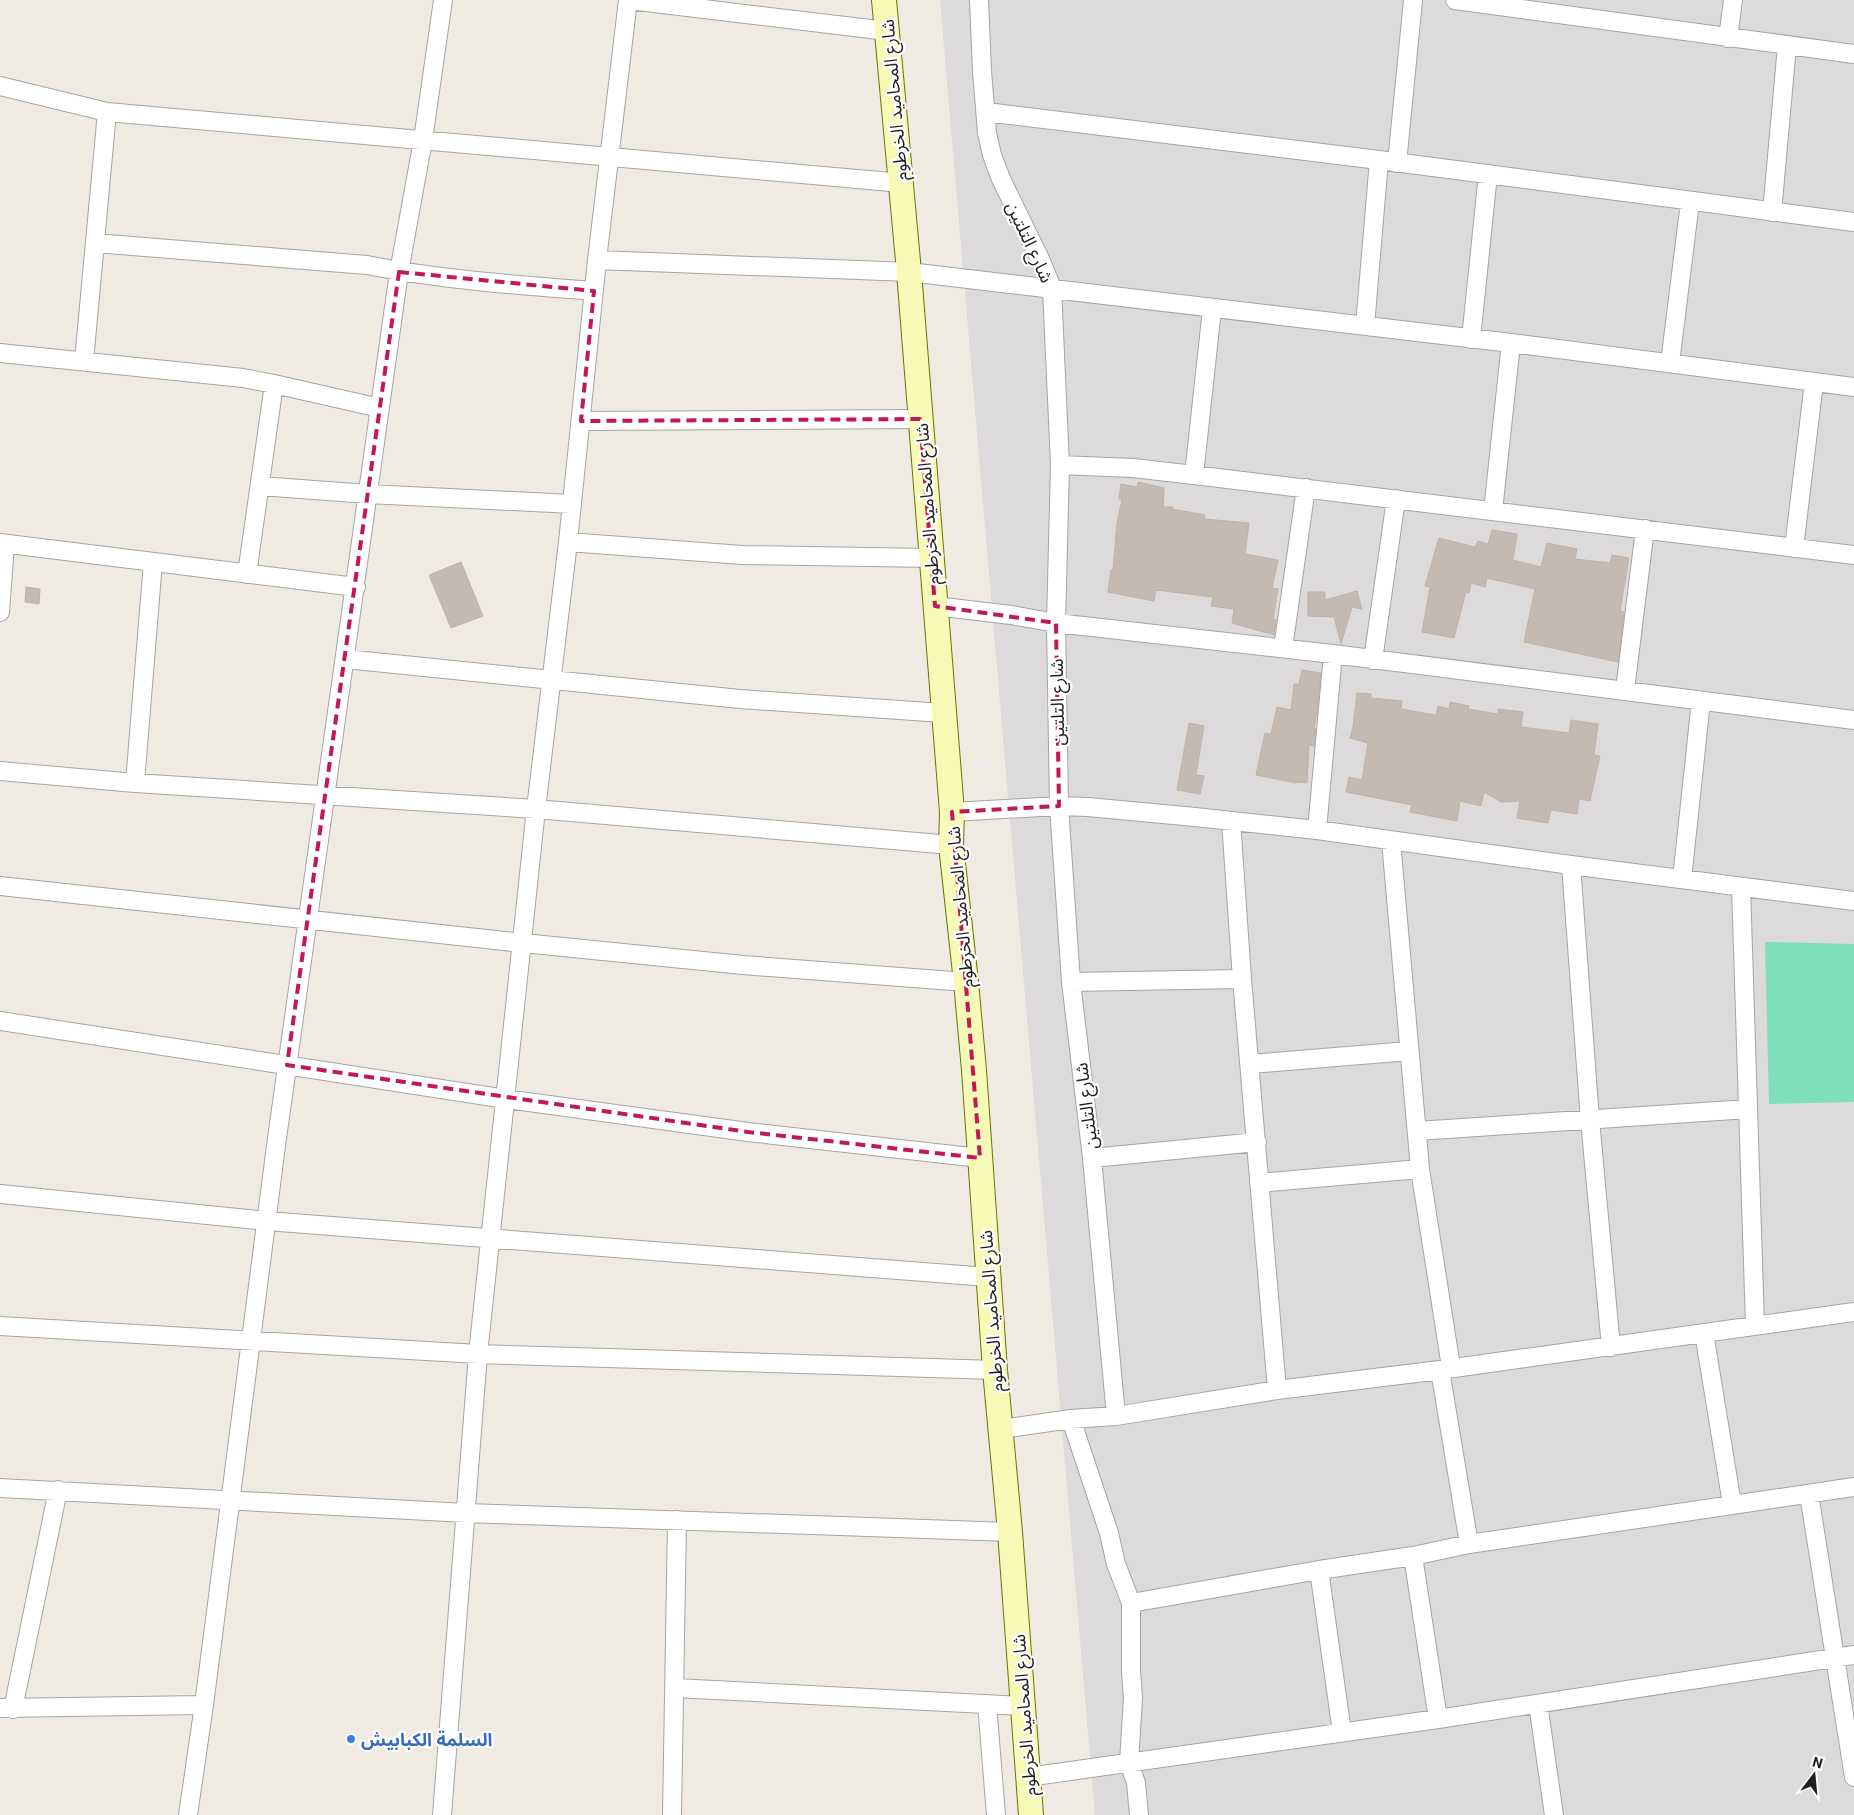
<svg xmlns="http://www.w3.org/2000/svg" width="1854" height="1815" viewBox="0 0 1854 1815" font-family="Roboto,'Noto Sans Arabic',sans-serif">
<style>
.residential{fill:#dcdada}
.pitch{fill:#80dfbb}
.building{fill:#c3bbb3;stroke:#c0b2a6}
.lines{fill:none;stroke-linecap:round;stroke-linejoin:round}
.street-casing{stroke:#a5a5a5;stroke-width:20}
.secondary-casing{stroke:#687504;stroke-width:26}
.street{stroke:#fff;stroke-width:18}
.secondary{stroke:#f6fab6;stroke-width:24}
.marked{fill:none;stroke:#c2185b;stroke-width:4;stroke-dasharray:10 6;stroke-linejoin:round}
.shop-dot{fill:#3f7fe0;stroke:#fff;stroke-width:2}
.labels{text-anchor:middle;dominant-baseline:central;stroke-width:4.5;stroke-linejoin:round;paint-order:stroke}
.street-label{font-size:18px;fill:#1e1e1e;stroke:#fff}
.shop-label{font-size:18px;font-weight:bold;fill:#366cbe;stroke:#fff;text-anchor:start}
</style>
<rect width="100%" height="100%" fill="#efebe3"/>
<path class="residential" d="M940,0H1854V1815H1095Z"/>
<path class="pitch" d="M1765,942L1854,944V1102L1769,1104Z"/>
<path class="building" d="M1138,482L1164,488L1163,507H1173L1172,509L1205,515L1204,519L1249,523L1245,554L1278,560L1272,588L1278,589L1273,619L1276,620L1274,635L1232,623L1234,609L1211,606L1213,597L1156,590L1154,601L1108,592L1111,570H1113L1117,523L1122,499H1119L1121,484L1137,487Z
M1492,530L1517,534L1513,560L1541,567L1547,543L1577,549L1575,559L1610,563L1612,555L1629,558L1620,611L1624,612L1618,662L1524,642L1535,589L1487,578L1485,587L1471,583L1469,593L1466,592L1454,638L1422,632L1430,587L1425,586L1439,538L1475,547L1478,541L1488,544Z
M461,562L483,616L451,628L429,575Z
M26,587L40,589L39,604L25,602Z
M1357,591L1362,609L1352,607L1341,644L1334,617L1308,616V592H1325V600Z
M1302,670L1321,673L1317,711L1314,729H1316L1314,746L1309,745L1307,783L1296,782V783L1256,775L1265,733L1271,734L1277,707L1291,710L1294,684H1299Z
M1357,693L1371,694V698L1402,701L1401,709L1429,714L1436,715L1438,706L1449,709L1450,702L1469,706L1468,709L1498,714V709L1523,712L1521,727L1569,733L1571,720L1598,724L1594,755L1600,756L1590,801L1579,799L1577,814L1551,810L1548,823L1517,818L1520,801L1501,802L1484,792L1481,806L1460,801L1457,821L1410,812L1412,805L1346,792L1349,777L1362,780L1368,743L1350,738L1353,727Z
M1189,723L1204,726L1196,775L1204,776L1200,794L1177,790Z"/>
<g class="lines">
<g class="street-casing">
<path id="street" d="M629,0L887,31
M979,0L982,71L987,133L992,155L1001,179L1040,259L1052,288L1060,465L1056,623L1059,806L1071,982L1092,1158L1116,1416
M1455,0L1854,54
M1728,38L1733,0
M0,86L107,112L902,183
M986,112L1379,160L1854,222
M1397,163L1413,0
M1772,212L1787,46
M95,243L367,265C442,280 518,285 594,291
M597,260L909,272L1511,343L1854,387
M1365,326L1379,160
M1471,339L1488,174
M0,353L243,378L274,384L380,408
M84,361L107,112
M1670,363L1690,202
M581,421L920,419
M1060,465L1133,468L1194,475L1854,555
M1194,475L1212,309
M260,486L368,494L572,504
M1493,511L1511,343
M568,542L742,555L931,558
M0,543L356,587
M1794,548L1814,382
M247,574L274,384
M935,606L1011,615L1056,623L1333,654L1854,720
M0,612L5,544
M1283,648L1306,488
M345,659L740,699L943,713
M1373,660L1396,499
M1625,690L1645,529
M0,771L135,783L536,809L951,845
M135,783L153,562
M952,812L1059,806L1088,807L1195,817L1317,830L1571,865L1854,901
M1231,821L1242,979L1277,1390
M1317,830L1333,654
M1391,841L1420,1169L1451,1367
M1571,865L1590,1120L1611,1347
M1682,879L1701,701
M0,886L523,943L743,965L966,982
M1741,887L1755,1326
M1071,982L1242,979
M0,1021L506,1099L748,1132L980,1158
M1250,1064L1409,1051
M1417,1131L1748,1109
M1092,1158L1257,1142
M1259,1183L1420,1169
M0,1194L267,1221L988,1277
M0,1326L478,1354L995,1370
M1704,1333L1732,1504
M1440,1370L1469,1544
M1071,1419L1109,1533L1116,1564L1131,1603V1671L1133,1698L1129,1762L1136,1783L1139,1815
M1001,1429L1071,1419L1116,1416L1277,1390L1440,1370L1854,1312
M0,1488L466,1513L1010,1532
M1809,1494L1854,1777
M1413,1556L1438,1719
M1319,1570L1342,1732
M1131,1603L1319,1570L1413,1556L1469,1544L1854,1487
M675,1688L1023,1706
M987,1704L996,1815
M1538,1704L1554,1815
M0,1708L204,1705
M13,1709L58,1490
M1028,1777L1438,1719L1854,1655
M188,1815L204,1705L277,1138L399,272L423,140L443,0
M442,1815L478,1354L536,809L568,542L597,260L628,0
M672,1815L677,1520"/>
</g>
<g class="secondary-casing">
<path id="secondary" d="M884,0L909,272L952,812L951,845L966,982L974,1070L995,1370L1010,1532L1031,1815"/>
</g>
<use href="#street" class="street"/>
<use href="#secondary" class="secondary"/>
</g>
<path class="marked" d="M399,272L594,291L581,421L920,419L935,606L1056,623L1059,806L952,812L980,1158L748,1132L287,1065Z"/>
<circle class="shop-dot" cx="351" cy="1739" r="5"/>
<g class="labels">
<g class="street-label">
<text transform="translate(894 100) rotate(-95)">شارع المحاميد الخرطوم</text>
<text transform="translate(1030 242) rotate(65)">شارع التلتين</text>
<text transform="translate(927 504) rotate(-94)">شارع المحاميد الخرطوم</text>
<text transform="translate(1057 702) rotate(-91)">شارع التلتين</text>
<text transform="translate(960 907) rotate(-95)">شارع المحاميد الخرطوم</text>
<text transform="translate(1086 1106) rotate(-97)">شارع التلتين</text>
<text transform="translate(991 1311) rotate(-94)">شارع المحاميد الخرطوم</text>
<text transform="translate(1024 1715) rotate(-94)">شارع المحاميد الخرطوم</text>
</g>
<g class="shop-label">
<text x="361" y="1739">السلمة الكبابيش</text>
</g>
</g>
<g transform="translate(1814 1775) rotate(16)" stroke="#ffffff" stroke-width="4" paint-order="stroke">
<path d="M0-4L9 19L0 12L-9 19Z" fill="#1e1e1e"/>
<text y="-8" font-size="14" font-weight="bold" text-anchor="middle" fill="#1e1e1e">N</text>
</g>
</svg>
